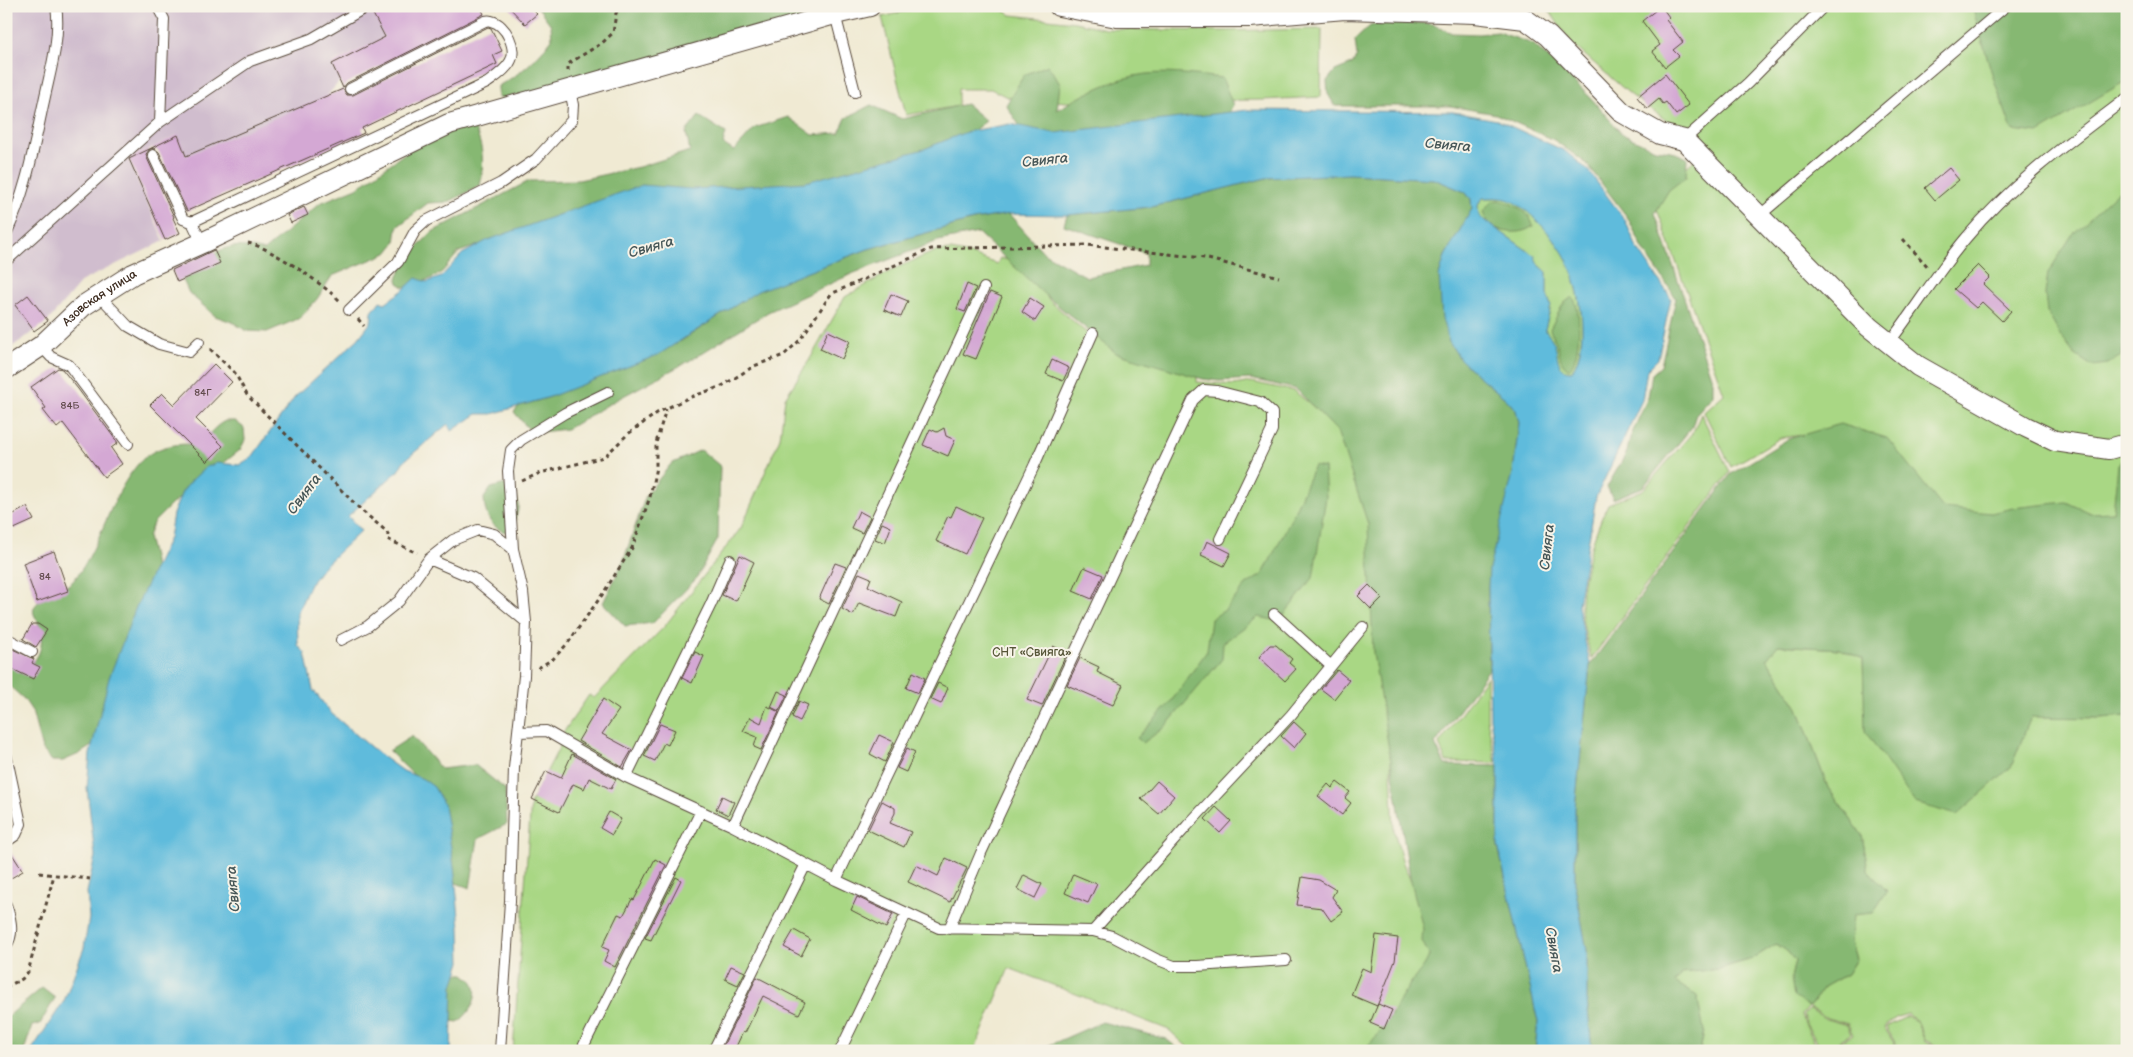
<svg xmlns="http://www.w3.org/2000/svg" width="2133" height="1057" viewBox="0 0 2133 1057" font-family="'Balsamiq Sans',sans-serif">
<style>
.industrial{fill:#d0bdce}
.green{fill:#a9d784;stroke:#728051}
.forest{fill:#86b872;stroke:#607148}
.water{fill:#5ebbdc;stroke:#4c727d;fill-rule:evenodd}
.building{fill:#d4a8d4}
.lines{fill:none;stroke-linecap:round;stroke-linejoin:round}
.service-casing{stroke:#564739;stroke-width:12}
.minor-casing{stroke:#564739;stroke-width:22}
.path{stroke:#564739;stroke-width:3;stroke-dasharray:4 4;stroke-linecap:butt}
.service{stroke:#fff;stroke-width:10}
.minor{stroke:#fff;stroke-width:20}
.labels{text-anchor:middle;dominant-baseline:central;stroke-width:4;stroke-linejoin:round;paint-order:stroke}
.number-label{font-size:10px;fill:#614a4c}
.street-label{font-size:12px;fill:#3b2a1e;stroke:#f7f3e8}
.park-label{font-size:12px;fill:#565538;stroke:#f7f3e8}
.water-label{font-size:14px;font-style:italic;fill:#465657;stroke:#f7f3e8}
</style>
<rect width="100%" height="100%" fill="#f7f3e8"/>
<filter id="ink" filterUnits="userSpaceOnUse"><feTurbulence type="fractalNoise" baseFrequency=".02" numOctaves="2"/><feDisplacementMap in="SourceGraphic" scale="10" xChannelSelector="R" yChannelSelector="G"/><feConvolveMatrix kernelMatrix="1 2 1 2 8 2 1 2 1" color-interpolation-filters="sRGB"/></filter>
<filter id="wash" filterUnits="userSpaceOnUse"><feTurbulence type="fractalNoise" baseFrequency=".0096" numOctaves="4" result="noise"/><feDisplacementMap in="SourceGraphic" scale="20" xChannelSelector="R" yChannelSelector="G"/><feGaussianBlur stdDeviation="1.12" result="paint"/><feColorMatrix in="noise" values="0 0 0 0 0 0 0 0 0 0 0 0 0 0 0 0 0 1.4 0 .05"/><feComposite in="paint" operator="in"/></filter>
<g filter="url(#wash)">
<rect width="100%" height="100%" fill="#f0ead3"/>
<path class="industrial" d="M6,6H449L332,63L340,81L326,97L186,156L177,135L128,159L164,241L82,281L48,321L6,351Z"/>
<path class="green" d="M1546,6H2127V505L2104,533L1935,514L1839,430L1780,438L1731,467L1704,412L1724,394L1653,198L1704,151L1674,126L1631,95L1572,44Z
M919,8L1002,9L1011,15L1075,22L1106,29L1221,31L1322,29L1321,97L1262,100L1066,102L1007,97L991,89H958V106L906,115L882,17Z
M1483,198C1492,198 1501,197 1510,200C1529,208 1558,241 1567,260C1581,288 1589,343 1572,371C1555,372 1559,353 1554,343C1552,337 1547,334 1545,329L1551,306L1547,294V272L1537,263L1528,251L1481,218C1477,210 1476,205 1483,198Z
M951,250L970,254L997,264L1000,258L1023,264L1050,301L1089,335L1190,372L1197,378V382L1234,385L1251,382L1294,391L1340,428L1372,523L1395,623L1391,772L1394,831L1403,863L1428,922L1437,952L1372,1051H1192L1169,1030L1009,968L974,1051H513L531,802L565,736L563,733L589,695L594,698L664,627L741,528L780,438L785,398L810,359L845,297L896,268L936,251Z
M1701,414L1730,472L1591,659C1588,642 1580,618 1581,602C1583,569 1594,533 1608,504L1643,490L1693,432Z
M1777,645L1840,649L1863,659L1866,731L2011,767L2030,716L2100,718L2127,716V1051H1945L1925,1040L1918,1022L1908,1014L1897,1017L1884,1027L1899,1051H1835L1841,1041L1853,1035L1848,1024L1827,1018L1809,1007L1802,1015L1805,1024L1815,1043L1810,1051H1700L1704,1031L1675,982L1682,973L1718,969L1752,959L1776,944L1787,951L1795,961L1791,978L1809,1007L1824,987L1847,974L1856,959L1851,942L1852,915L1868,871L1862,835L1828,788L1798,708L1767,659Z
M1487,677V719L1496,763L1446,762L1439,744Z
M1810,1009L1826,1019L1847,1025L1851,1034L1840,1040L1834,1051H1812L1817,1042L1806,1024L1804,1015Z
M1908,1016L1917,1022L1925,1042L1942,1051H1900L1886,1027Z"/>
<path class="forest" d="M537,6H607L612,10L644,6H858L522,94L498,98V86C522,73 535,61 552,39L551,25Z
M1972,6H2127V84L2124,82L2038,133L2012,130L1993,77Z
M1396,21L1432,24L1452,33L1479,34L1498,32L1533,44L1590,97L1622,134L1655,149L1671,151L1687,158L1686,177L1669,190L1655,213L1713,382V395L1696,414L1692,427L1643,487L1613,499L1607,487L1627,452L1630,438L1648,397L1652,374L1661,366L1676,298L1643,249L1628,218L1586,163L1554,140L1496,114L1450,106H1335L1328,94L1327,81L1335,71L1352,64L1357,56L1355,40L1370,26Z
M1048,65L1060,84L1057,110C1081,96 1106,82 1134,76C1162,70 1193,75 1222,78L1233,105L1216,134L1029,140L1006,105L1024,75Z
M966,104L986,121L942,155L829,184L543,222L459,252L442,272L430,279L404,287L398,283L397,279L399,274L414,251L432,232L529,181L579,180L639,167L690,151L686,132L699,116L726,133L723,144L734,151L755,128L788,117L813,135L839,133L846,118L871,105L902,119Z
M474,128C484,147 484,164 480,186L448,202L428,203L397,227L395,243L387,253L332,276L317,299L300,318L267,332L247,331L232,322L215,316L189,293L182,278C212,255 223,238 264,251L320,203L357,188L408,151L449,131Z
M1350,174L1434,179L1465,192L1471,199L1472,210L1445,256L1439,276L1449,342L1460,359L1475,373L1506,399L1516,410L1519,423L1513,473L1488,586L1489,669L1435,744L1445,765L1498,766V846L1538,1022L1535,1051H1362C1383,1033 1395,1007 1410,984C1417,974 1426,966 1429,955L1422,941L1423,929L1410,877L1373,653L1368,524L1337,431L1296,389L1251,379L1219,381L1203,379L1116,353L1045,295L978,233L938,241L854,273L768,312L689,361L614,401L567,429L532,433L514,412L519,406L550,397L681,341L757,291L868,249L973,220L1009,214L1044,253L1087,277L1146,265V253L1064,225L1067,215L1151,207L1266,178Z
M2127,189V336L2121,356L2108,364L2092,366L2074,354L2060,335L2047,312L2045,294L2048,273L2072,235L2117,192Z
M1499,200C1512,203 1532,212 1533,226C1518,238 1487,232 1483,212L1492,201Z
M1572,297C1583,306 1580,361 1569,369C1559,363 1560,354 1557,344C1555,339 1551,334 1550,329L1563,304Z
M225,421H235L244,428L245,440L240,450L172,504L153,523L148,537L154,561L155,585L104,738L79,754L63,761H52L42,749L32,711L24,699L6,683V663L28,666C43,656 44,638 38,622C36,617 32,614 34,608C37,598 64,591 74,580C102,545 109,497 139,463C153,447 177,442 198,445C208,437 213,427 225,421Z
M1840,424L1887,438L1943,508L1991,513L2013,508L2066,502L2090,513L2113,512L2118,465L2127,457V716L2100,718L2031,717L2011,767L1957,815L1915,803L1865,731L1863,659L1840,649L1778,645L1767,659L1798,708L1828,788L1862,835L1868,871L1887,891L1873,913L1853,915L1851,942L1856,959L1847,974L1824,987L1809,1007L1794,997L1791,978L1795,961L1787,951L1776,944L1752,959L1718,969L1682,973L1675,982L1697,996L1704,1031L1700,1051H1592L1587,1000V951L1575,886V808L1590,665L1731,474L1788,439Z
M701,450L720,466L718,539L696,579L653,623L625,626L603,603L623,562L646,495L671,464Z
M1314,466L1324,468L1326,497L1313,578L1279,621L1258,617L1223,643L1222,659L1165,727L1143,743L1137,738L1170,703L1207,651L1211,619L1225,610L1246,585L1263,574L1293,515Z
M505,484C508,487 514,492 516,496C522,508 515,525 505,532C489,526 485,514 484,498L491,488Z
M412,736L441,769L475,765L505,789L507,824L478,839L470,888L456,883L439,848L420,781L389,751Z
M447,974H464C466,976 471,979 473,982C481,997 469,1014 458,1022L452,1021Z
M42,988L55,998L40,1024L32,1026L24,1051H6V1018Z
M1102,1022L1166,1039L1181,1051H1036Z"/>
<path class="water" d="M1247,110L1453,112L1497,120L1565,151L1588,170L1625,220L1637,248L1671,298L1658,359L1647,370L1642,400L1596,497L1578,605L1590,665L1575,808V886L1587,951V1000L1592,1051H1535L1538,1022L1498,846V766L1490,718L1488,586L1489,569L1513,473L1519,423L1516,410L1506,399L1475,373L1460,359L1449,342L1442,319L1439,276L1445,256L1472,209L1471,199L1465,192L1434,179L1350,174L1266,178L1151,207L1067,215L1009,214L973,220L868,249L758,291L658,355L550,397L492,414H477L452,431L448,424L403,462L398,471L348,516L361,531L321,569L309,586L297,614L298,645L305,653L313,690L332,714L379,754L401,770L423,779L434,787L444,805L454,866L460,927L461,962L453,986L451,1051H31L64,1001L84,948L89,918L87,892L95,856L87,788L90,754L109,678L136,607L169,538L173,514L182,492L193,479L206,467L217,463L239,465L252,457L295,397L358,339L371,322L372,312L380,301L385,303L402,291L416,278L427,282L441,277L462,254L488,240L642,185L692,189L806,182L924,149L966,132L1010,124L1054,133ZM1483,198C1492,198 1501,197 1509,200C1529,208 1558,241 1567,260C1581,288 1590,344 1572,371C1555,372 1559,353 1554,343C1552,338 1547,334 1545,329L1551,306L1547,294V272L1537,263L1535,256L1481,218C1477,210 1476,205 1483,198Z"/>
<g id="blocks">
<path class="building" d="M380,6H480L484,14L347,83L343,88L332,64L385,37L372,12Z
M508,6H529L537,14L525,24Z
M1661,6L1669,17L1666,20L1683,42L1673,50L1679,56L1665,67L1652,51L1660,45L1642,21Z
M488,27L491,28L502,51L493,55L497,64L362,128L364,133L187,211L159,152L154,148L150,149L146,154L147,158L174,217L173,218L180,233L165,240L129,159L131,158L178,135L186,156L343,89L347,95H353Z
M1665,74L1689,105L1676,115L1666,102L1663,104L1659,99L1647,109L1637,97Z
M1949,168L1959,180L1935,200L1925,188Z
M304,207L308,215L291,223L287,215Z
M214,250L220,263L177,282L172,270Z
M1978,265L1990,277L1983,284L2011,311L2002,321L1982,302L1976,308L1954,289Z
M967,284L976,288L965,312L957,309Z
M990,292L1002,297L976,359L963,354Z
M891,294L908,301L901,317L884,310Z
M28,295L48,321L34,331L15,305Z
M1030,298L1044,307L1035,321L1022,312Z
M828,331L850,341L842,359L820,349Z
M1052,360L1069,368L1063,381L1046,374Z
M214,364L232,382L196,419L223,446L207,462L150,405L162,393L174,405Z
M58,368L62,369L78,389L118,443L111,448L122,464L104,477L63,423L57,428L43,410L46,408L31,387Z
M944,428L946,436L955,440L948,456L923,445L930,429L937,432Z
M956,506L982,518L965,554L936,541L948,516L951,517Z
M27,507L34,520L14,529L8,517Z
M859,511L870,517L862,533L851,528Z
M882,523L891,527L885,543L875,539Z
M1207,541L1231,553L1224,566L1201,555Z
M54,551L68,591L37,602L23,563Z
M740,555L754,562L736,601L722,595Z
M835,563L846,567L829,604L819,599Z
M1084,567L1103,575L1092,599L1073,591Z
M859,573L871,578L868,586L902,602L896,617L859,603L853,615L842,609Z
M1369,585L1382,598L1371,609L1358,596Z
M32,624H38L47,630L36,647L23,639Z
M1270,645H1276L1292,659L1289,663L1296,669L1285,681L1259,657Z
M6,646L34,659L32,663L40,667L33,679L6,666Z
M1053,646L1067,653L1042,706L1027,700Z
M695,652L704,656L692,683L682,678Z
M1080,658L1099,667L1097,672L1123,685L1113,705L1067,685Z
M1337,670L1349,680L1334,699L1321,689Z
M913,672L925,678L918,693L906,688Z
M938,683L948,688L941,704L930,699Z
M778,691L787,695L779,711L771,707Z
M603,699L619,710L602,734L632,750L622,767L578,741Z
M799,701L808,705L800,721L792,717Z
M767,706L779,712L761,750L754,747L757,737L743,731L750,717L761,723Z
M1294,722L1306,733L1294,748L1281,736Z
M660,724L675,730L668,745L664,743L655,761L644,756Z
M879,735L894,742L885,762L870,754Z
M907,748L915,752L906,772L897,768Z
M572,754L616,779L611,789L589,778L584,789L573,784L559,812L532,799L546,771L561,778Z
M1157,781L1174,796L1159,814L1141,799Z
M1337,782L1350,792L1345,798L1351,803L1342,815L1318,796L1328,784L1332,788Z
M722,796L734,802L728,815L716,809Z
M882,801L895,808V813L890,823L911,832L904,847L868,830Z
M1216,807L1231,821L1220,833L1205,819Z
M609,812L621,819L612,835L600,828Z
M8,848L23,871L6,881V849Z
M946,858L967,868L950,902L908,882L916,865L938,876Z
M655,859L666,865L615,967L604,961L609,950L602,947L618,914L623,916L632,899L634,900Z
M1073,874L1097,884L1088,903L1065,893Z
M1024,875L1042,884L1035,898L1017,889Z
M676,877L681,880L651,940L645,938Z
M1302,877L1319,880L1336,890L1332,897L1343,912L1331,921L1322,908L1297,905Z
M857,897L893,914L886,928L851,910Z
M794,930L810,939L801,956L784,947Z
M1376,935L1398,938L1395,961L1377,1006L1351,995L1362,968L1371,972Z
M731,966L745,972L738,985L725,979Z
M757,977L805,1002L799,1014L763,996L745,1033L743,1032L734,1051H729L722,1048Z
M1378,1004L1392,1010L1384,1029L1370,1023Z"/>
</g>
</g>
<g filter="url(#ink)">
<use href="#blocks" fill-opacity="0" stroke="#564739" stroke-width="1"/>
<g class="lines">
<g class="service-casing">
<path id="service" d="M157,6L164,19L160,122
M835,14L855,92
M1684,140L1748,83L1824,6
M153,155L183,219L192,222
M1759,216L2006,6
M6,234C26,193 34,146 44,101C50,72 61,37 56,6
M202,243L192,222L487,83C495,77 505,71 510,62C518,49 506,24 491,21C488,20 485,21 483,22L350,89
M6,261L160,122L250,61L311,39L368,6
M99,295L128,326L159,344L189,352L199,342
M349,310L398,262L415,231L426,221L501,183L536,159L572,120L573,105L570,90
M1889,343C1915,309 1938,271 1966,238C2012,183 2070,141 2127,98
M41,346L51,357L69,365L128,444
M429,559L473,578L526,622
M1274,614L1331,666
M6,638L32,652
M341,640L368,626L399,601L429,559L453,540L478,530L494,534L513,549
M519,732L546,731L626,777L733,826L836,880L939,928L1093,931L1112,936L1156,959L1174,966H1197L1286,960
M6,754L21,824L16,835L6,842
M626,777L711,604L730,560
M733,826L984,288
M836,880L1034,466L1093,333
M6,905C11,918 15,934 6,946
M949,929L981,853L1193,400L1204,390L1217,391L1260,402L1272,413V430L1220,539
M1093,931L1187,826L1291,715L1363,627
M500,1051L510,901L514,768L524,676L526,622L523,592L513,549L508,471L511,450L521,440L565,413L608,392
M581,1051L701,811
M713,1051L806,864
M840,1051L906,914"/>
</g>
<g class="minor-casing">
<g id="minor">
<path d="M1059,6L1117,17H1250L1345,9L1475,13L1525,19L1548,36L1623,113L1660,134L1684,140L1869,327L1918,366L2026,427L2055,441L2109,449L2127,444"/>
<path id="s1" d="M6,369L41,346L83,306L133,274L202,243L449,124L835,14L870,6"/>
</g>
</g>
<path class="path" d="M568,71V64L602,43L613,33L616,13L622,6
M1903,239L1928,267
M248,243C272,248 323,284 341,302
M358,319L364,326
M210,349L235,373L247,395L361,510L386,531L388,534L387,539L417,553
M522,481L540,473L604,457L628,434L657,413L688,398L722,386L754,366L784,355L800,340L831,294L931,249L1086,245L1204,258L1279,277
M538,668L553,659L568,643L604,592L632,548L650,497L656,467V443L666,409
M39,873L90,879
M6,987L22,979L28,972L54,875"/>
<use href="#service" class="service"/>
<use href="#minor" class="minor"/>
</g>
</g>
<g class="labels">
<g class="number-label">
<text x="203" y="393">84Г</text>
<text x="70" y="406">84Б</text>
<text x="45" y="577">84</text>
</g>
<g class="street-label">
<text stroke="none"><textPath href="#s1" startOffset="118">Азовская улица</textPath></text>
</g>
<g class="park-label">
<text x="1032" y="652">СНТ «Свияга»</text>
</g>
<g class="water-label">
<text transform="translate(1448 145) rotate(5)">Свияга</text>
<text transform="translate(1045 160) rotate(-6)">Свияга</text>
<text transform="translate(651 247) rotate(-16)">Свияга</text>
<text transform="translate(304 494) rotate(-53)">Свияга</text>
<text transform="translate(1547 547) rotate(-84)">Свияга</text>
<text transform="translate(233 889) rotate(-95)">Свияга</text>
<text transform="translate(1554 950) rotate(80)">Свияга</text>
</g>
</g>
<rect width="2133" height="1057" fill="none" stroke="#f7f3e8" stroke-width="25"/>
</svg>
